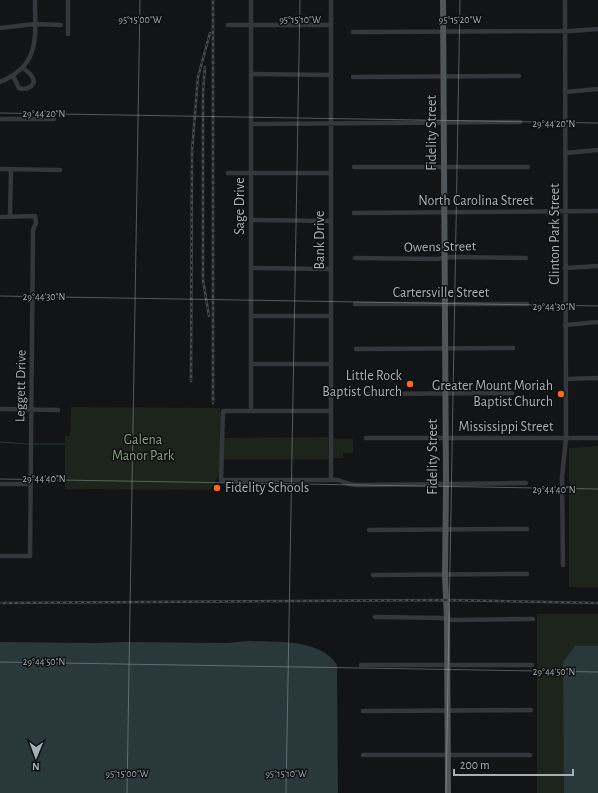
<svg xmlns="http://www.w3.org/2000/svg" width="598" height="793" viewBox="0 0 598 793" font-family="'Alegreya Sans',sans-serif">
<style>
.green{fill:#1d241b}
.water{fill:#29383a}
.lines{fill:none;stroke-linecap:round;stroke-linejoin:round}
.stream{stroke:#29383a;stroke-width:1}
.minor{stroke:#34373b;stroke-width:4.5}
.major{stroke:#50555a;stroke-width:6}
.rail-casing{stroke:#474c50;stroke-width:2.5}
.rail{stroke:#0e0f10;stroke-width:1;stroke-dasharray:3;stroke-linecap:butt}
.ticks{fill:none;stroke:#a4b0b7;stroke-width:1;stroke-opacity:0.45}
.poi-dot{fill:#ff6a22;stroke:#0e0f10;stroke-width:1.5}
.labels{text-anchor:middle;dominant-baseline:central;stroke-width:3;stroke-linejoin:round;paint-order:stroke}
.street-label{font-size:14px;fill:#a4b0b7;stroke:#0e0f10}
.poi-label{font-size:14px;fill:#a4b0b7;stroke:#0e0f10;text-anchor:end}
.park-label{font-size:14px;fill:#85a479;stroke:#0e0f10}
.ticks-label{font-size:10px;text-anchor:middle;fill:#a4b0b7;stroke:#0e0f10;stroke-width:3;stroke-linejoin:round;paint-order:stroke}
</style>
<rect width="100%" height="100%" fill="#131415"/>
<path class="green" d="M71,407L220,408V476L218,477L210,490L65,489V436H70Z
M328,437L329,459H224V438Z
M333,439H353V453H343V458H333Z
M598,446V587H569V448Z
M537,614H598V793H537Z"/>
<path class="water" d="M247,641C274,642 321,638 337,665L338,793H0V642L94,643L125,642L228,643Z
M575,646H598V793H564L563,662Z"/>
<g class="lines">
<path class="stream" d="M0,442L29,444
M34,444H65"/>
<path class="minor" d="M331,0V480
M228,25H331
M0,28L35,24L61,25
M353,32L570,31L598,29
M68,34V0
M251,74L331,75
M13,76L19,88C26,90 31,88 34,82C33,75 28,72 23,68
M353,77L519,76
M0,82C41,65 35,37 35,0
M565,92L598,89
M0,119H54
M251,124L520,122
M566,153L598,150
M354,167H528
M0,169L60,170
M228,173H331
M354,213L598,211
M0,217L35,216L36,223L33,230L30,556H0
M10,217L11,169
M251,220L331,221
M355,258L437,259L451,257L526,258
M251,268L331,269
M565,268L598,266
M355,304H527
M251,316H331
M565,325L598,322
M356,349L513,348
M251,364H331
M566,379L598,378
M365,394L512,393
M0,409L58,410
M251,411V0
M331,411H223L221,480H338L349,484L357,485L526,483
M366,438H598
M0,484H31
M369,530L527,529
M563,565L562,477L566,438L565,0
M373,575L527,574
M375,617L441,618L452,620L533,619
M361,665H532
M363,711L531,710
M363,755H530"/>
<path class="major" d="M443,0L446,484L445,575L447,619L448,793"/>
<g class="rail-casing">
<path id="rail" d="M205,67L203,92V280L209,316
M191,381L192,151L198,77L210,33
M213,403V0
M0,603L446,600L598,603"/>
</g>
<use href="#rail" class="rail"/>
</g>
<path class="ticks" d="M0,113L598,123M0,296L598,306M0,479L598,489M0,662L598,672M127,793L140,0M286,793L300,0M446,793L460,0"/>
<g class="poi-dot">
<circle cx="410" cy="384" r="4"/>
<circle cx="561" cy="394" r="4"/>
<circle cx="217" cy="488" r="4"/>
</g>
<g class="labels">
<g class="street-label">
<text transform="translate(432 133) rotate(-90)">Fidelity Street</text>
<text x="476" y="201">North Carolina Street</text>
<text transform="translate(240 206) rotate(-90)">Sage Drive</text>
<text transform="translate(555 234) rotate(-90)">Clinton Park Street</text>
<text transform="translate(320 240) rotate(-90)">Bank Drive</text>
<text transform="translate(440 247) rotate(-1)">Owens Street</text>
<text x="441" y="293">Cartersville Street</text>
<text transform="translate(21 386) rotate(-89)">Leggett Drive</text>
<text x="506" y="427">Mississippi Street</text>
<text transform="translate(433 457) rotate(-90)">Fidelity Street</text>
</g>
<g class="poi-label">
<text x="402" y="376">Little Rock<tspan x="402" dy="16">Baptist Church</tspan></text>
<text x="553" y="386">Greater Mount Moriah<tspan x="553" dy="16">Baptist Church</tspan></text>
<text x="225" y="488" text-anchor="start">Fidelity Schools</text>
</g>
<g class="park-label">
<text x="143" y="440">Galena<tspan x="143" dy="16">Manor Park</tspan></text>
</g>
</g>
<g class="ticks-label">
<text x="140" y="23">95°15'00"W</text>
<text x="300" y="23">95°15'10"W</text>
<text x="460" y="23">95°15'20"W</text>
<text x="44" y="117">29°44'20"N</text>
<text x="554" y="127">29°44'20"N</text>
<text x="44" y="300">29°44'30"N</text>
<text x="554" y="310">29°44'30"N</text>
<text x="44" y="482">29°44'40"N</text>
<text x="554" y="493">29°44'40"N</text>
<text x="44" y="665">29°44'50"N</text>
<text x="554" y="675">29°44'50"N</text>
<text x="127" y="777">95°15'00"W</text>
<text x="286" y="777">95°15'10"W</text>
</g>
<g transform="translate(36 757) rotate(181)" stroke="#0e0f10" stroke-width="3" paint-order="stroke">
<path d="M0-3L7 15L0 10L-7 15Z" fill="#a4b0b7"/>
<text y="-6" font-size="11" font-weight="bold" text-anchor="middle" fill="#a4b0b7">N</text>
</g>
<path d="M454 769v6h119v-6" fill="none" stroke="#a4b0b7" stroke-width="2"/>
<text x="460" y="769" font-size="12" fill="#a4b0b7" stroke="#0e0f10" stroke-width="3" paint-order="stroke">200 m</text>
</svg>
